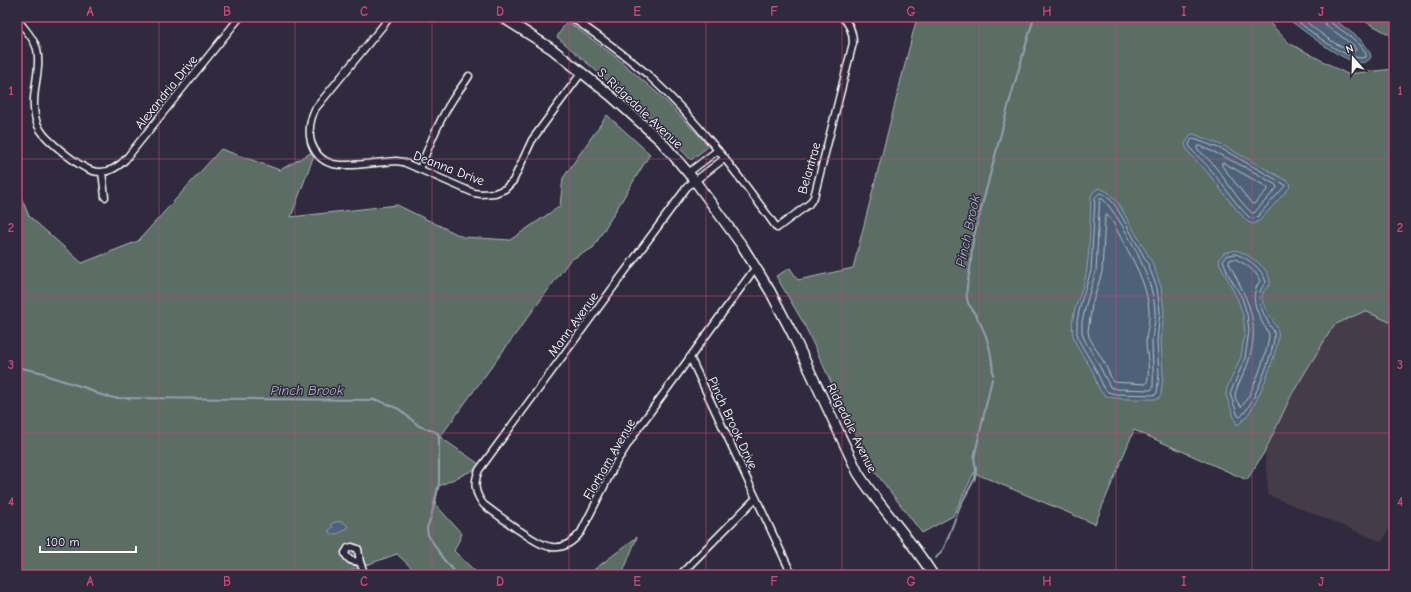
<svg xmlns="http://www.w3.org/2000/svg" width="1411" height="592" viewBox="0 0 1411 592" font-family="'Comic Neue',sans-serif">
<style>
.built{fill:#443b48}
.green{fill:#5b6d66;stroke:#adb6b2}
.water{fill:#4d6278;stroke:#94a1ae}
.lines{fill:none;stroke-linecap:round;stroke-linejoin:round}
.shore{stroke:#b8c0c9;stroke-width:1}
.stream{stroke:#94a1ae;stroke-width:2}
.minor-casing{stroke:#fff;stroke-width:9}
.secondary-casing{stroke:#fff;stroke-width:12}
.minor{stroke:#2f2a3d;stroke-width:6}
.secondary{stroke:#2f2a3d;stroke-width:9}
.grid{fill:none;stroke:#ce467c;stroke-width:1;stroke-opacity:0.55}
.labels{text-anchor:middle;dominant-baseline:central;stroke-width:3;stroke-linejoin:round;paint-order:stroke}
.street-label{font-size:13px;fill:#fff;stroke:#2f2a3d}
.water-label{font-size:14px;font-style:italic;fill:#afb8c2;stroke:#2f2a3d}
.neatline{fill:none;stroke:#ce467c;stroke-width:1.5}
.grid-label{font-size:13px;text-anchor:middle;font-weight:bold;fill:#ce467c}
</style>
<rect width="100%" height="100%" fill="#2f2a3d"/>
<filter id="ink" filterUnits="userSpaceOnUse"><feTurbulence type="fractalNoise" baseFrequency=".025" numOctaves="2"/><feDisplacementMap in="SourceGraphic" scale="8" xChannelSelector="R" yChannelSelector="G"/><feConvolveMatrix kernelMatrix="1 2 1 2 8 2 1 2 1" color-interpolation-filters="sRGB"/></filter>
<g filter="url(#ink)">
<path class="built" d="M1365,310L1394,324V520L1382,542L1268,495L1265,451L1292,394L1334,325Z"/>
<path class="green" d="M917,17L1265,18L1289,43L1347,74L1394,69V324L1365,311L1334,325L1292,394L1265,451L1247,480L1134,430L1095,524L974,473L953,516L922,533L869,464L804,324L776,276L790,268L798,280L853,268Z
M1357,17H1394V37Z
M567,21L616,57L663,98L709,146L691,160L646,114L557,37Z
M607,115L650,154L593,248L570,260L440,437L482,466L439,486L435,504L462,534L454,551L479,575H419L397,554L338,575H17V187L29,216L82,263L138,241L221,149L280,170L316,150L291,217L397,205L463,237L510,240L560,206L563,178Z
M637,537L622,575H587Z"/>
<path class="water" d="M1285,17H1331L1360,39L1370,53L1371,57C1360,80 1298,25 1285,17Z
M1191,134H1194L1226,147L1289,182L1290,187L1259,221L1253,224L1248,222C1233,207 1221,189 1208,173C1200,163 1188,156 1185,144Z
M1099,188L1108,192L1118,203L1152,262L1161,287L1164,311L1161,342L1163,374L1161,394L1159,398L1155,399C1144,399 1115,400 1106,396C1098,392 1096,380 1093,372C1087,360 1076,349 1073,335C1069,312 1084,291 1087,269C1090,245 1090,220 1091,196L1094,191Z
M1236,250C1249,255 1272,268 1270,285C1250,298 1274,317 1278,331C1281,346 1257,405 1246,417C1244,420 1240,423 1237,425L1226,395L1227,388L1241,357L1245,331L1243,315L1238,300L1220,264L1219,259L1224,253Z
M335,522C340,521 347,522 348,528L337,534H332L328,531L333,527L331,524Z"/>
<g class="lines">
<path class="shore" d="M1292,17C1307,28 1348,64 1366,57C1367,45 1339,29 1330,22L1329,17
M1300,17C1312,26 1340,51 1355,51L1356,49L1353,45L1327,26L1324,22V17
M1192,139H1194L1224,150L1284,184L1285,186L1257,217L1253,219L1250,218C1235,204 1224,186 1211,170C1204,161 1194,155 1189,145Z
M1200,146C1226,157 1252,170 1276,185L1277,188L1254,213H1252C1231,194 1220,166 1197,149V147Z
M1222,163H1224L1267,187L1268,189L1254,204H1252L1222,166Z
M1100,193L1106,195L1115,205L1125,222L1148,264L1157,288L1160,311L1157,342L1159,374L1157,393L1154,395L1116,394L1108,392L1104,388L1096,370L1079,341L1077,333V321L1081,302L1091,271L1095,198Z
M1100,199H1103C1124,222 1155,281 1155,312C1156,322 1152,332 1152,342C1152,358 1154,373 1153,388L1151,390L1117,389L1110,387L1100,367L1084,339L1082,332V322L1086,304L1096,271Z
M1107,215C1113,220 1116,229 1120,236C1133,260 1147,283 1149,310C1150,322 1146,333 1146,344C1147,355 1151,376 1146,384L1113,382L1105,364L1089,337L1088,331L1092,305L1102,272L1105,217Z
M1236,254C1249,259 1262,268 1266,282C1253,297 1261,308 1269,324C1270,326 1273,329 1274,332C1277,346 1252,410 1240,417L1238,416L1230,394L1245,358L1249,331L1247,314L1242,298L1228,274L1223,260L1226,256Z
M1235,259C1244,263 1257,271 1260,281C1249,296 1256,309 1263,324C1265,327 1268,331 1269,335C1269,349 1251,398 1241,407L1236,400L1235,394C1238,382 1246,372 1249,360C1261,319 1246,298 1229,263L1230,260Z"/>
<path class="stream" d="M17,367L44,373L48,376L86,388L98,394L114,398L377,400L399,409L419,426L438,433L439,439V483L431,517L427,528L428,535L444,560L458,575
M993,375C992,346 984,326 968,303C964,289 970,275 971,261C972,252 972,244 974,236L1009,103L1034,17
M936,558L944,548L960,506L975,478L976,469L974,458L992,379"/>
<g class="minor-casing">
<path id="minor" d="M390,17L315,109C310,120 308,130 311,142C320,169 342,166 365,164C375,163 386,162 396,161L403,162L474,193L481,194L495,193L505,189L513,181L532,140L582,72
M571,17C597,35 623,53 647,74C697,120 737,173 777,228L809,204L814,197L853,43C853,33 850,24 842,17
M17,19C24,28 34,38 37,49C42,71 30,94 35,116C38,133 51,142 64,153C84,169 102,183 125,160L240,17
M725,158L687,187L479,470C473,484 475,494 484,505C495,513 506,521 517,529C540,544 559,560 581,532L617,461L637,430L756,267
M420,169C429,145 439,120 453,99C458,91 464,84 469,76
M102,172L105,197
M688,173L718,150
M690,357L792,575
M360,562C352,561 348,561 345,553L348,548L352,547L358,549L360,562L365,575
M680,575L756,498"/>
</g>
<g class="secondary-casing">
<path id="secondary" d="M502,17L552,49L611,96L661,141L695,181L743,247L770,291L792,333L858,473C881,509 911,539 933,575"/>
</g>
<use href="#minor" class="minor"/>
<use href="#secondary" class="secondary"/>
</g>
</g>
<path class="grid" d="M159,17V575M295,17V575M432,17V575M569,17V575M706,17V575M842,17V575M979,17V575M1116,17V575M1252,17V575M17,159H1394M17,296H1394M17,433H1394"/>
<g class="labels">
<g class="street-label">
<text transform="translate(166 92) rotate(-51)">Alexandria Drive</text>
<text transform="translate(640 108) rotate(43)">S. Ridgedale Avenue</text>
<text transform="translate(449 168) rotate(21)">Deanna Drive</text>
<text transform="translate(809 168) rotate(-74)">Belantrae</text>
<text transform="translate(573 324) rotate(-54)">Mann Avenue</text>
<text transform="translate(733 423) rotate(65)">Pinch Brook Drive</text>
<text transform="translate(852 428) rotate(64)">Ridgedale Avenue</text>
<text transform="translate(609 459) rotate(-60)">Florham Avenue</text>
</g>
<g class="water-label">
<text transform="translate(968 231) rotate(-78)">Pinch Brook</text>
<text x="307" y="390">Pinch Brook</text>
</g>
</g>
<rect width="1411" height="592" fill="none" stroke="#2f2a3d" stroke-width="44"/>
<g transform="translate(1353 58) rotate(340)" stroke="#2f2a3d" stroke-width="3" paint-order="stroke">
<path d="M0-3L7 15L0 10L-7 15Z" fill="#ffffff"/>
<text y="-6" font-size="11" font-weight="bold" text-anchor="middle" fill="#ffffff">N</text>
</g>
<path d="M40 546v6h96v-6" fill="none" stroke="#ffffff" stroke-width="2"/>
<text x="46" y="546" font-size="12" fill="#ffffff" stroke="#2f2a3d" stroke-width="3" paint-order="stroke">100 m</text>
<rect x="22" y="22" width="1367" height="548" class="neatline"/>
<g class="grid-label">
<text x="90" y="16">A</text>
<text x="227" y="16">B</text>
<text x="364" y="16">C</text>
<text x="500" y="16">D</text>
<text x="637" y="16">E</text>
<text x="774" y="16">F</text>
<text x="911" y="16">G</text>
<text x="1047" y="16">H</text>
<text x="1184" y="16">I</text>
<text x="1321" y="16">J</text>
<text x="11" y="95">1</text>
<text x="1400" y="95">1</text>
<text x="11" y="232">2</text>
<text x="1400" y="232">2</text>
<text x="11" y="369">3</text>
<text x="1400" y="369">3</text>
<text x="11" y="506">4</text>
<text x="1400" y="506">4</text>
<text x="90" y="586">A</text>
<text x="227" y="586">B</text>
<text x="364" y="586">C</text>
<text x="500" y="586">D</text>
<text x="637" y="586">E</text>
<text x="774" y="586">F</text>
<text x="911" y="586">G</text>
<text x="1047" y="586">H</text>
<text x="1184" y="586">I</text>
<text x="1321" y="586">J</text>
</g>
</svg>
